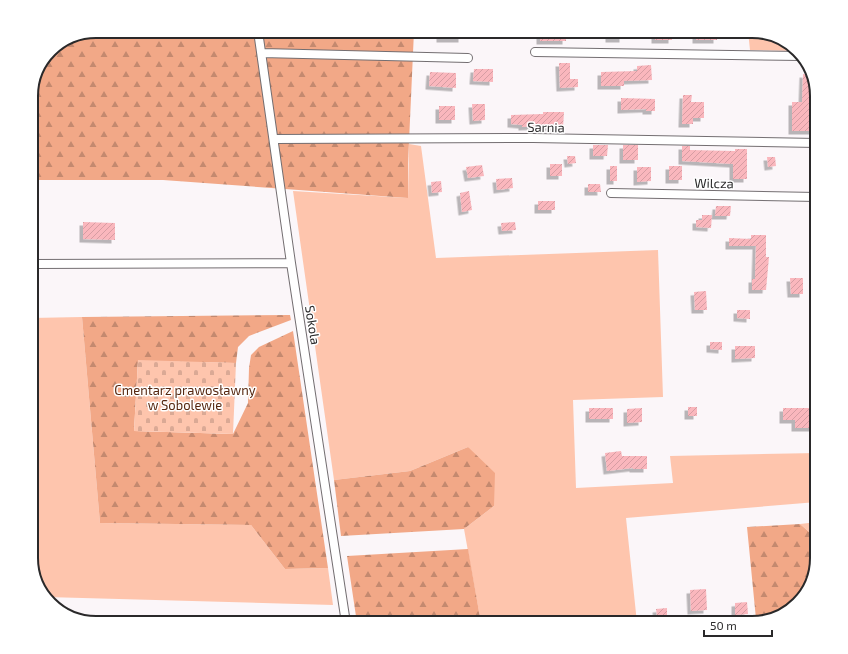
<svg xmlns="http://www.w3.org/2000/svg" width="848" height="654" viewBox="0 0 848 654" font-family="'Exo 2',sans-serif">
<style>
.green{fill:#fec5ad}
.forest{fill:url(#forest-firs)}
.cemetery{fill:url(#cemetery-stones)}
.building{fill:url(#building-hatch);filter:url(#shadow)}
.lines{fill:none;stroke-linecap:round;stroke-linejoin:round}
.street-casing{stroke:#736e71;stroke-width:10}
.street{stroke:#fff;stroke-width:8}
.labels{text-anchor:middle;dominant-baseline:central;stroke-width:3;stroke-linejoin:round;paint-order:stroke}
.street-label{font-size:13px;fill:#2a292a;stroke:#fff}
.park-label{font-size:13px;fill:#562710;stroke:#fff}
.rim{fill:none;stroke:#2a292a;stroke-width:2}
</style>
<defs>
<pattern id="forest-firs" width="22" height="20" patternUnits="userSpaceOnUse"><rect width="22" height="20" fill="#f2a887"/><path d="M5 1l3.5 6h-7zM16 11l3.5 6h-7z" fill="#c4896f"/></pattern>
<pattern id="cemetery-stones" width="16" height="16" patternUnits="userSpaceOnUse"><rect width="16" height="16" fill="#fec5ad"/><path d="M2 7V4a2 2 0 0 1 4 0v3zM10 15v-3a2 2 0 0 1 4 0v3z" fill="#daa995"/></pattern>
<pattern id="building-hatch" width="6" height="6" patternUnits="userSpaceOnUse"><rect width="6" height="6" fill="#fab7bd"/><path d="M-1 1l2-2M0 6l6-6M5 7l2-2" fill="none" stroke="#d69da3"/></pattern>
<filter id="shadow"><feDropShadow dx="-3.5" dy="3.5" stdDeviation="0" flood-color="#0004"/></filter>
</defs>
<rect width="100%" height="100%" fill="#fbf6f9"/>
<path class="green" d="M748,31H752L792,45L797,51L750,50Z
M409,144L421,146L436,258L658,250L663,397L573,400L576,488L673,483L670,456L817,453V502L626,518L637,623H481L464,529L494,506L468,447L410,471L334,480L293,191L408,198Z
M82,317L100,523L251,525L285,569L328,568L333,605L46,597L38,587L31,562V318Z
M817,522V539L800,524Z"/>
<path class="forest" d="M96,31H414L408,164V198L163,180H31V91L53,47Z
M290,315L291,320L249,336L238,347L236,363L138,361L134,431L233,434L248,403L249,368L251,355L259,347L293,331L328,568L285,569L251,525L100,523L82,317Z
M468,447L495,473L494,506L464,529L341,536L334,480L410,471Z
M800,524L817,539V558L803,598L781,616L752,623H721L756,619L747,527Z
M468,549L481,623H357L347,556Z"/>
<path class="cemetery" d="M138,360L236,363L233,434L134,431Z"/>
<path class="building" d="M440,31H462V39H440Z
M540,31H566V41H540Z
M609,31H623V39H609Z
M655,31H672V40H655Z
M696,31H717V40H696Z
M559,63H570V79H578V87L560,88Z
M651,65L652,80L624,81V86H601V72L637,71V66Z
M474,69H493V82L473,81Z
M430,72L456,73V88L429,86Z
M803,74L812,75L817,96V131H792V102H802Z
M683,95H692L691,102H704V118H693V124H682Z
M621,98L655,99V111H646V109L621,110Z
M472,104H485V120L473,121Z
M439,106H455V120H439Z
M543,112H564L563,128L542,127V126L522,127V125L511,124V115L543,114Z
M593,145H608L607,156H593Z
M623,145H638V160H623Z
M682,146H690V150L735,151V149H747V179H733V164L682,161Z
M567,156H575L576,163L568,164Z
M767,157H775L776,166L768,167Z
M550,164H562V176H550Z
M482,165L484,176L468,178L466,167Z
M610,166H617V181H610Z
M669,166H682V180H669Z
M637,167H651V181L637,182Z
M512,178L513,188L497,190L496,179Z
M441,181L442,192L432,193L431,182Z
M588,184H600L601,192H588Z
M469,191L472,210L462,212L460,193Z
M538,201H555V210H538Z
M716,206H731L730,216H715Z
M702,215H712L711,228L696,227V220H702Z
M83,222L115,223V240L83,239Z
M515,222L516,230L502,231L501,223Z
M751,235H766V257H769L766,290H752V279H755L756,246H729V238L751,239Z
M790,278H803V294H791Z
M706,291L707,310H695L694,292Z
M737,310H750V319L737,318Z
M710,342H722V350L710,349Z
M735,346H755V358L735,359Z
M688,407H697V416H688Z
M589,408H613V419H589Z
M642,408V422L627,423V409Z
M783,408H813V428H795V420H783Z
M621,451L622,456H647V469H633V468L607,471L605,453Z
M706,589L707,610L691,611L690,590Z
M747,602L748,614L735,615V603Z
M667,608V615L657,616L656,609Z"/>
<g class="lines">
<g class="street-casing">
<path id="street" d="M258,31L291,263L346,623
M535,52L801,56
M262,53L468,58
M274,139L533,138L817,143
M611,193L817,197
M31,264L291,263
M237,623H346"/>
</g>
<use href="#street" class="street"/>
</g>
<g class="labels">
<g class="street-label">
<text transform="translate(546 127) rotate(1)">Sarnia</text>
<text transform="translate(714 183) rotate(1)">Wilcza</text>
<text transform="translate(313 325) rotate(81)">Sokola</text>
</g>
<g class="park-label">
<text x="185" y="390">Cmentarz prawosławny<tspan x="185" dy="15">w Sobolewie</tspan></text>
</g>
</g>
<path d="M0 0H848V654H0ZM96 38H752A58 58 0 0 1 810 96V558A58 58 0 0 1 752 616H96A58 58 0 0 1 38 558V96A58 58 0 0 1 96 38Z" fill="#fff" fill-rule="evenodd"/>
<path class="rim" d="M96 38H752A58 58 0 0 1 810 96V558A58 58 0 0 1 752 616H96A58 58 0 0 1 38 558V96A58 58 0 0 1 96 38Z"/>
<path d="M704 630v6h68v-6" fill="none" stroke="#2a292a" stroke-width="2"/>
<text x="710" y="630" font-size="12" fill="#2a292a" stroke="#ffffff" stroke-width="3" paint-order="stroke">50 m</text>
</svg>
